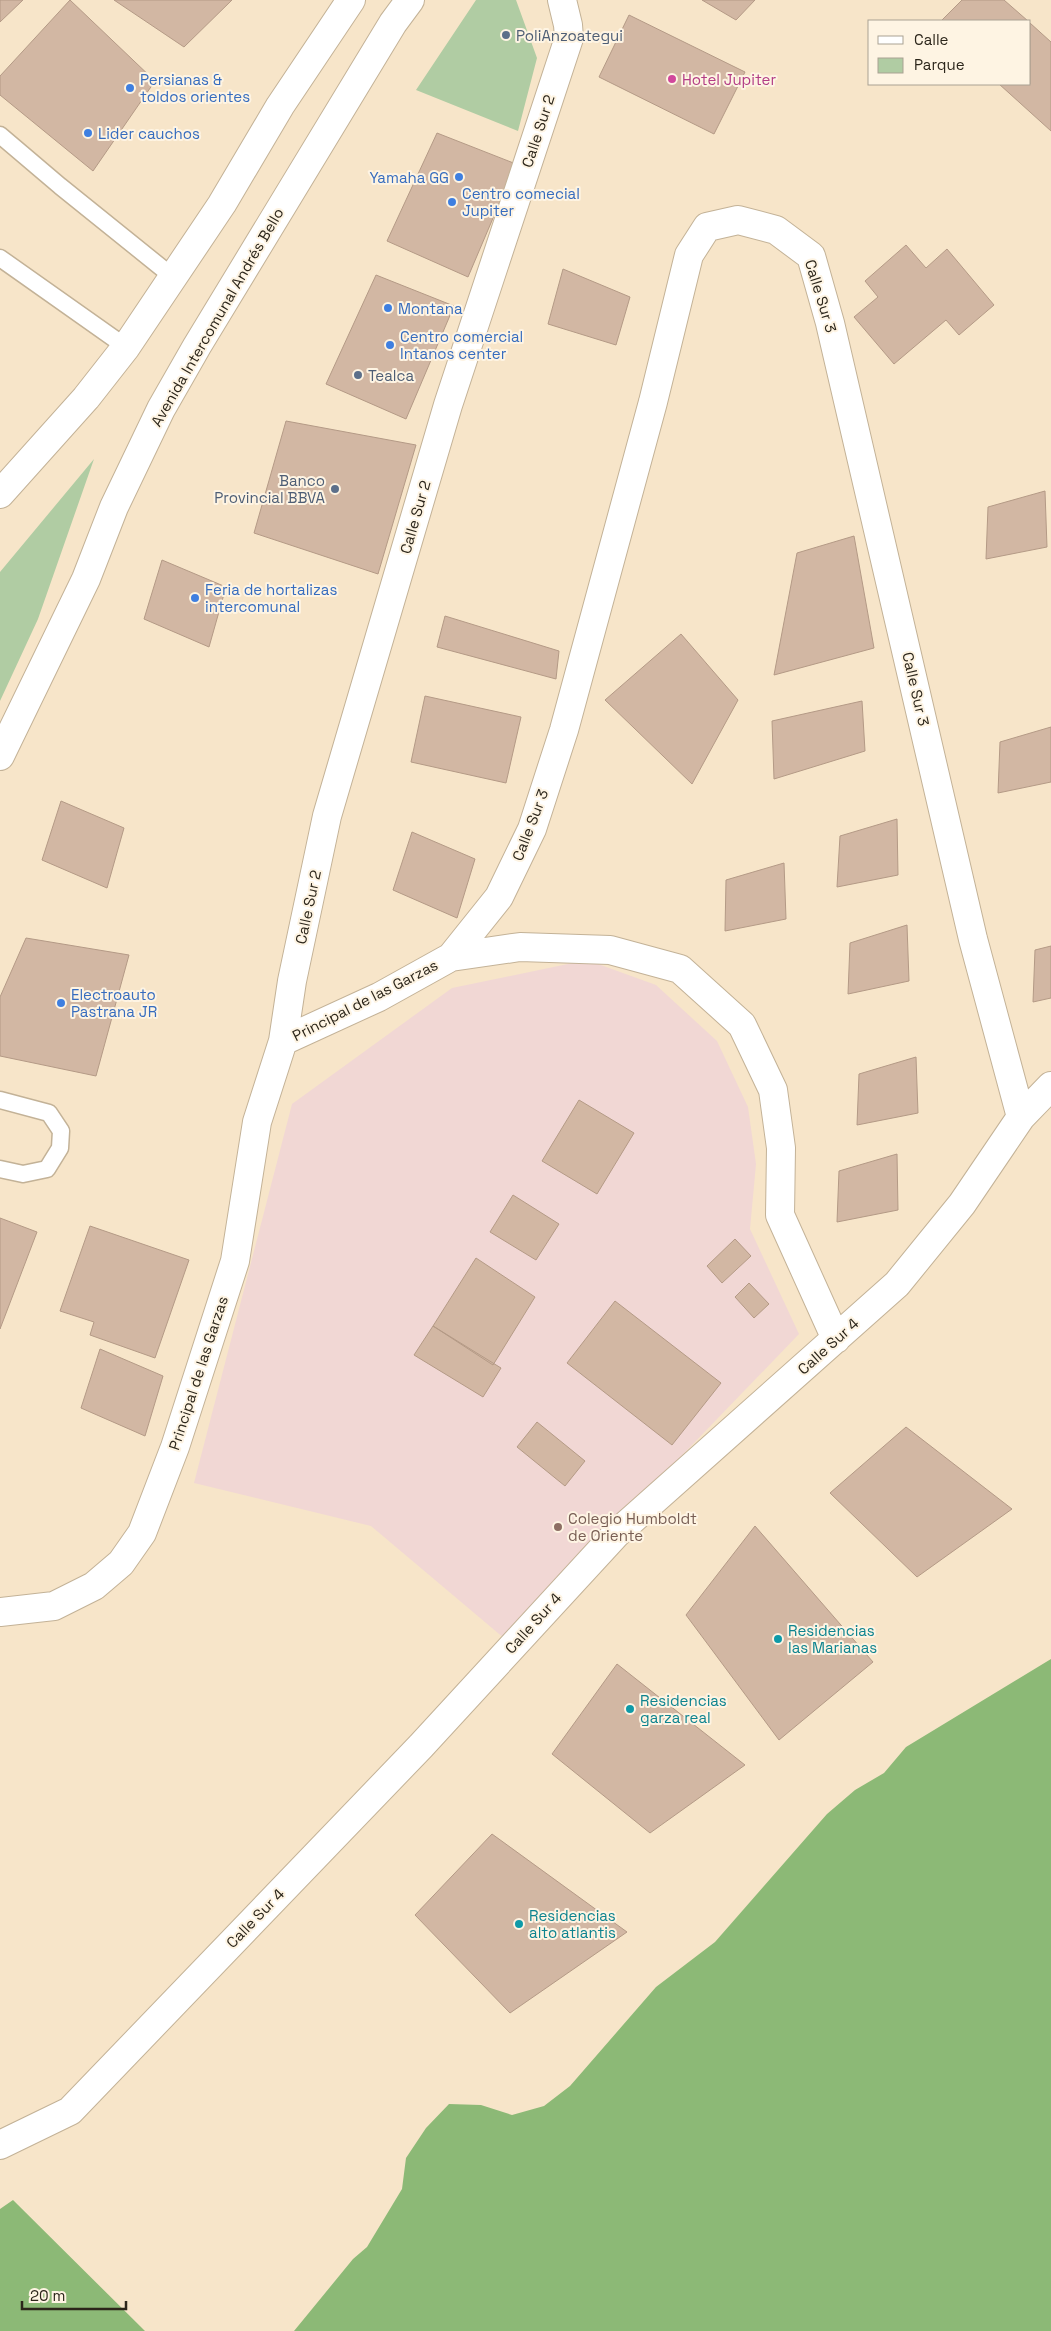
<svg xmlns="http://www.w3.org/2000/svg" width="1051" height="2331" viewBox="0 0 1051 2331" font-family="'Space Grotesk',sans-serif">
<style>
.education{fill:#f1d7d4}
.green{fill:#b0cca3}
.forest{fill:#8cb976}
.building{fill:#d2b7a3;stroke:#b49a86}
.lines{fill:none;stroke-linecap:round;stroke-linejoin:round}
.lane-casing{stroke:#c3b297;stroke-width:19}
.street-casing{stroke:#c3b297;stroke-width:30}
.secondary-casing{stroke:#c3b297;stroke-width:30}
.lane{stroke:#fff;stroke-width:16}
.street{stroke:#fff;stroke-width:28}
.secondary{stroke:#fff;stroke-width:28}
.service-dot{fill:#5c6f8a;stroke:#fef4e3;stroke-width:2}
.hotel-dot{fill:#d1479c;stroke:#fef4e3;stroke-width:2}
.shop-dot{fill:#3f7fe0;stroke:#fef4e3;stroke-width:2}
.education-dot{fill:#8d6e63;stroke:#fef4e3;stroke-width:2}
.culture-dot{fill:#0f9aa8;stroke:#fef4e3;stroke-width:2}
.labels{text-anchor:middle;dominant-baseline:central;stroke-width:4;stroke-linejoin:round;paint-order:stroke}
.service-label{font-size:15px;fill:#4e5e75;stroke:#fef4e3;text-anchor:start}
.shop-label{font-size:15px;fill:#366cbe;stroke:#fef4e3;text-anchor:start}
.hotel-label{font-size:15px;fill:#b23c85;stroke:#fef4e3;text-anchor:start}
.street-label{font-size:15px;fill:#2c261b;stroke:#fef4e3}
.education-label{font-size:15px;fill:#785e54;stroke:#fef4e3;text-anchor:start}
.culture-label{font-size:15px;fill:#0d838f;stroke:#fef4e3;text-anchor:start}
</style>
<rect width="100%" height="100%" fill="#f7e5c9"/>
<path class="education" d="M587,960L656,985L717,1041L748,1107L756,1164L750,1229L799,1334L505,1639L371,1526L194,1483L292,1104L452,988Z"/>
<path class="green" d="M476,0H516L537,58L518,131L416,90Z
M94,459L38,619L0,701V572Z"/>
<path class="forest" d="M1051,1659V2331H294L353,2259L367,2247L402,2189L406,2158L426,2128L449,2104L481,2105L512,2115L544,2106L570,2086L656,1987L715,1942L827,1814L855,1790L884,1773L906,1747Z
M13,2200L145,2331H0V2209Z"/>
<path class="building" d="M0,0H23L0,22Z
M70,0L155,81L93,171L0,95V76Z
M114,0H232L184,47Z
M702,0H755L736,20Z
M962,0H1004L1028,21H941Z
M629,15L745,72L714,134L599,77Z
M1030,23L1051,42V131L999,84H1030Z
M437,133L516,164L468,277L387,241Z
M906,245L926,268L947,249L994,305L959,335L946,320L894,364L854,317L878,297L865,281Z
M563,269L630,297L616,345L548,324Z
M376,275L454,306L406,419L326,384Z
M286,421L416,445L378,574L254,533Z
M1045,491L1047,547L986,559L988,507Z
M854,536L874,648L774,675L797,553Z
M162,560L226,587L209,647L144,619Z
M445,616L559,651L556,679L437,647Z
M681,634L738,700L692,784L605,700Z
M425,696L521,717L506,783L411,762Z
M862,701L865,751L774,779L772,721Z
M1051,727V782L998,793L1000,742Z
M61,801L124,828L107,888L42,860Z
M897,819L898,875L837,887L840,836Z
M412,832L475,859L457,918L393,890Z
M784,863L786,919L725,931L726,880Z
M907,925L909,981L848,994L850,943Z
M26,938L129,955L96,1076L0,1056V997Z
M1051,946V998L1033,1002L1035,950Z
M916,1057L918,1113L857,1125L859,1074Z
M579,1100L634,1133L597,1194L542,1161Z
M897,1154L898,1210L837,1222L839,1171Z
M513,1195L559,1224L536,1260L490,1232Z
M0,1218L37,1232L0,1329Z
M90,1226L189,1260L155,1358L90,1335L94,1322L60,1311Z
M735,1239L751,1256L722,1283L707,1266Z
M476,1258L535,1297L493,1365L433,1326Z
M749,1283L769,1304L754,1318L735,1297Z
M615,1301L721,1383L672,1445L567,1363Z
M433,1326L501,1368L483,1397L414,1355Z
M100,1349L163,1376L145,1436L81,1408Z
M537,1422L585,1461L565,1486L517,1447Z
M906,1427L1012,1509L917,1577L830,1493Z
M755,1526L873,1662L779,1740L686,1615Z
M617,1664L745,1765L650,1833L552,1754Z
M492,1834L627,1932L510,2013L415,1915Z"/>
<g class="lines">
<g class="lane-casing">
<path id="lane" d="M0,135L60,186L173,277
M0,258L126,347
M0,1100L49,1113L61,1131L60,1148L47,1169L23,1174L0,1169"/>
</g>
<g class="street-casing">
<path id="street" d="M451,957L499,897L532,829L564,730L653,402L689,255L707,227L738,220L776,230L811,256L830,323L973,939L1021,1117
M283,1041L292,981L327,816L448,405L569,38L568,25L562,0
M0,1612L54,1606L94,1586L121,1563L142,1533L175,1447L235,1261L257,1122L283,1041L379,997L451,957L520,947L610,950L680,969L742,1025L773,1090L781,1148L780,1215L836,1339
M0,2145L70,2111L421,1746L616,1534L897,1284L962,1204L1021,1117L1051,1086"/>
</g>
<g class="secondary-casing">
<path id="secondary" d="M0,494L86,398L126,347L222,204L280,106L351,0
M0,756L86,579L114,507L161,409L197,346L393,23L410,0"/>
</g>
<use href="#lane" class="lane"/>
<use href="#street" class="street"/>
<use href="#secondary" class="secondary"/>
</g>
<g class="service-dot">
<circle cx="506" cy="35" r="5"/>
<circle cx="358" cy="375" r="5"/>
<circle cx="335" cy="489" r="5"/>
</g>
<circle class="hotel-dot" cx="672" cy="79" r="5"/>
<g class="shop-dot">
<circle cx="130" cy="88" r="5"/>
<circle cx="88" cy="133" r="5"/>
<circle cx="459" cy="177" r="5"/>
<circle cx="452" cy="202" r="5"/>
<circle cx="388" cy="308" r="5"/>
<circle cx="390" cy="345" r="5"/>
<circle cx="195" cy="598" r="5"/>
<circle cx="61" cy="1003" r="5"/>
</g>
<circle class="education-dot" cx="558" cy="1527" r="5"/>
<g class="culture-dot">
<circle cx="778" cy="1639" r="5"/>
<circle cx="630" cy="1709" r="5"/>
<circle cx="519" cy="1924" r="5"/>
</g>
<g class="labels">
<g class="service-label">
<text x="516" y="35">PoliAnzoategui</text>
<text x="368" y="375">Tealca</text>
<text x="325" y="480" text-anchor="end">Banco<tspan x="325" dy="17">Provincial BBVA</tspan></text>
</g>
<g class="shop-label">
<text x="140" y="79">Persianas &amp;<tspan x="140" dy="17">toldos orientes</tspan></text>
<text x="98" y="133">Lider cauchos</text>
<text x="449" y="177" text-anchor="end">Yamaha GG</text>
<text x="462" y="193">Centro comecial<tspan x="462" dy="17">Jupiter</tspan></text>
<text x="398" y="308">Montana</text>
<text x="400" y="336">Centro comercial<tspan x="400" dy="17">Intanos center</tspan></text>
<text x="205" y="589">Feria de hortalizas<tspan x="205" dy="17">intercomunal</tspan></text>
<text x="71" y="994">Electroauto<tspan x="71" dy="17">Pastrana JR</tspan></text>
</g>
<g class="hotel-label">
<text x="682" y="79">Hotel Jupiter</text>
</g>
<g class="street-label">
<text transform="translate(538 131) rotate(-72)">Calle Sur 2</text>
<text transform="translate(821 296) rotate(73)">Calle Sur 3</text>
<text transform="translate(217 317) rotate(-60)">Avenida Intercomunal Andrés Bello</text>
<text transform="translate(415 517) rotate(-74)">Calle Sur 2</text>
<text transform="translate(916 689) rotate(77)">Calle Sur 3</text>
<text transform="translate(530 825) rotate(-69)">Calle Sur 3</text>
<text transform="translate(308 907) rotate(-78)">Calle Sur 2</text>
<text transform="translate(365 1000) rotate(-27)">Principal de las Garzas</text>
<text transform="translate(828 1346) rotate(-42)">Calle Sur 4</text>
<text transform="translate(198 1373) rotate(-72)">Principal de las Garzas</text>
<text transform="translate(533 1623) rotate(-48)">Calle Sur 4</text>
<text transform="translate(255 1918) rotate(-46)">Calle Sur 4</text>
</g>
<g class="education-label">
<text x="568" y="1518">Colegio Humboldt<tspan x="568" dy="17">de Oriente</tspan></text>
</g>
<g class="culture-label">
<text x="788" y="1630">Residencias<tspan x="788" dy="17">las Marianas</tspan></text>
<text x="640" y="1700">Residencias<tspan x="640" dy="17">garza real</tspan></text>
<text x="529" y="1915">Residencias<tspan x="529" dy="17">alto atlantis</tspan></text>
</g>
</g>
<rect x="868" y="20" width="162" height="65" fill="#fef4e3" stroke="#aaa293"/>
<rect x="878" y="36" width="25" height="8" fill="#ffffff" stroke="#aaa293"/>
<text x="914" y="45" font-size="15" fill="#2c261b">Calle</text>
<rect x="878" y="58" width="25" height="15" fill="#b0cca3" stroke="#aaa293"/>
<text x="914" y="70" font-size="15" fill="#2c261b">Parque</text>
<path d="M22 2301v8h104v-8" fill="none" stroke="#2c261b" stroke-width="2.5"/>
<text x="30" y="2301" font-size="15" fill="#2c261b" stroke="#fef4e3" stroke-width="4" paint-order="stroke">20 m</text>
</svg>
